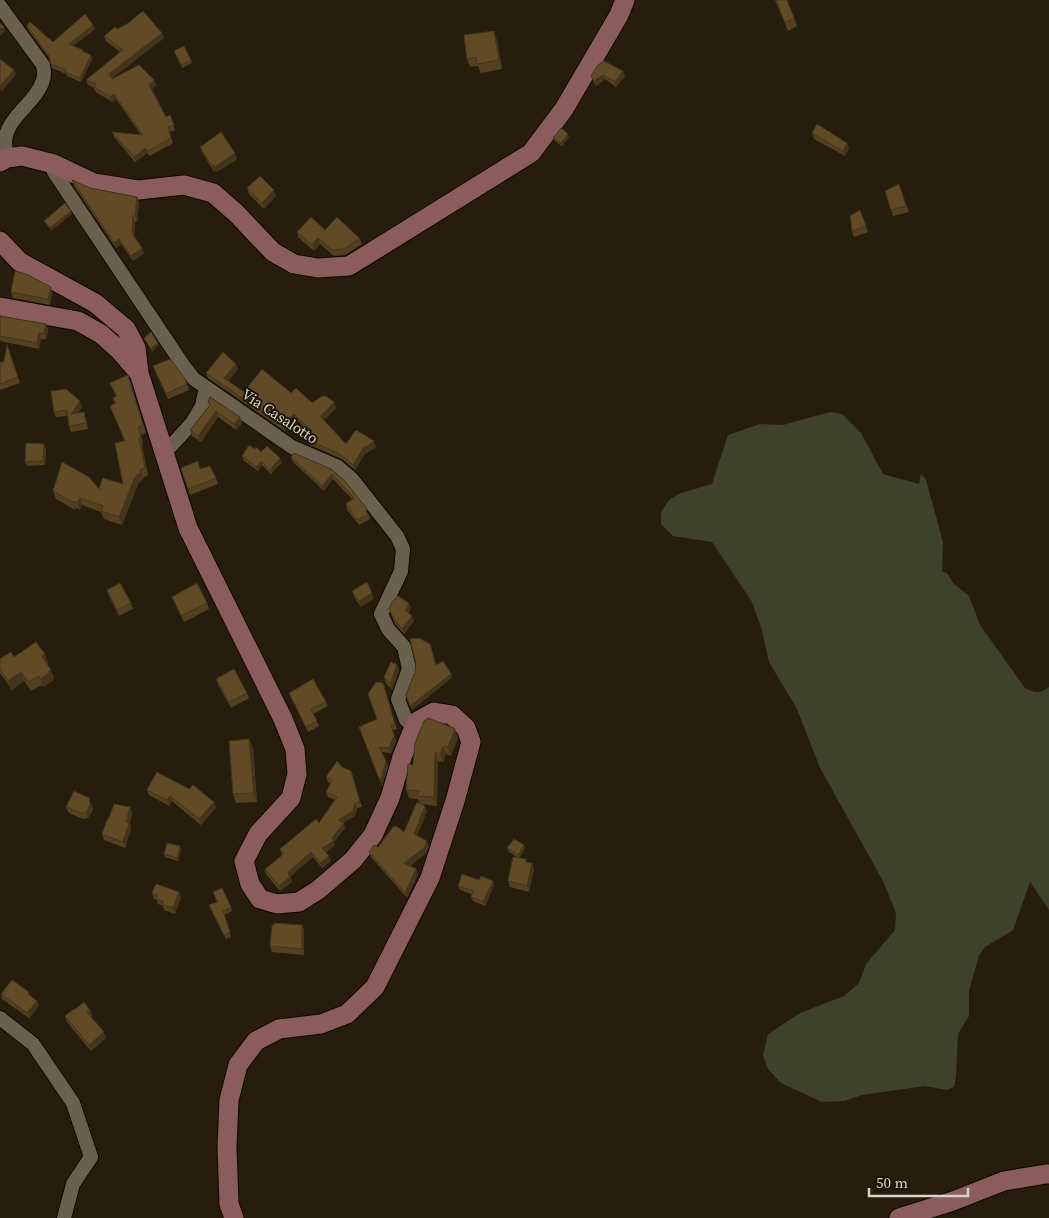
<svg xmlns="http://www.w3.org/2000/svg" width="1049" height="1218" viewBox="0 0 1049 1218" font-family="'Source Serif 4',serif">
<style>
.green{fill:#3e422a}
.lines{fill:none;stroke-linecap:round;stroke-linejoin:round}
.street-casing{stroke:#0f0700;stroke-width:16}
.secondary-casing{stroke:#0f0700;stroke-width:21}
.street{stroke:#6b604e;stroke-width:14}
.secondary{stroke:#8b5c5c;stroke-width:19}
.wall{fill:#534021}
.shaded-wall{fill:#43341b}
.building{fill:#604b26;stroke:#43341b}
.labels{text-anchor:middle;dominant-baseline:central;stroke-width:4;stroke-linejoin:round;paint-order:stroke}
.street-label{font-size:15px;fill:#d8d2c8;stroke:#1d1405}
</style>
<rect width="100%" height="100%" fill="#261d0d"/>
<path class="green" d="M830,412L842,414L861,433L883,474L919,484L921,474L926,480L943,542L942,572L947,573L953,583L969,596L980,625L1025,688C1035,693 1040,694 1049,687V910L1030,882L1013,930L985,947L979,955L969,991V1016L958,1034L956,1076L954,1087L947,1090L925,1086L862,1095L844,1101L822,1102L781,1083L768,1069L763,1055L768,1034L800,1013L844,996L859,983L866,964L895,930L896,913L883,881L820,768L797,709L769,662L762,630L752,602L712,542L673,536L661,524V512L669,500L678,494L712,484L728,435L760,424L783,425Z"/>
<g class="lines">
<g class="street-casing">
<path id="street" d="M0,6L43,65C44,70 45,75 43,80C36,104 6,116 5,143C5,148 7,153 7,158
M54,164V172L183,365L194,379L292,447L338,467L352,479L397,536L403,549L401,571L381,614L388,629L404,647L409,669L398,699L406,720L415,727
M163,449L171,446L192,423L202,406L206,387
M0,1018L33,1044L73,1103L91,1157L73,1184L64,1218"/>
</g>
<g class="secondary-casing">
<path id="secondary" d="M0,162L7,158L22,156L54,164L94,183L138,190L184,185L213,193L236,213L273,252L294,264L318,268L349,266L531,153L564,109L619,15L625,0
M0,241L20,262L95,303L126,329L136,348L139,373
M0,307L78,321L101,334L120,351L139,373L188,528L283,719L295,749L297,774L291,798L258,834L244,861L250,884L260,899L277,904L299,902L318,890L353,860L373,835L390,798L402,757L416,722L434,712L452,715L466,728L471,742L455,801L430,878L375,987L347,1014L321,1024L279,1029L256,1041L238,1065L229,1100L227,1147L229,1204L234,1218
M899,1218L953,1201L1004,1181L1046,1174H1049"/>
</g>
<use href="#street" class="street"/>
<use href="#secondary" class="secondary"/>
</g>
<path class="wall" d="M775,0H787L797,26L788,31Z
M93,25L95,29L73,46L83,50V52L91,55L92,59L81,82L67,76L66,74L52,68L50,59L28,30L27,26L53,42Z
M117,29L162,33L164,38L112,78L154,80L156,85L152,89L166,117L170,115L175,130L169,132L173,143L150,156L147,153L135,162L114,137L112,132L141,135L116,99L112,102L96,92L94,88L88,85L86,80L120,52L106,41L104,36Z
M497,40L502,69L481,73L478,66L470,67L467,59Z
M174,51L191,60L192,63L182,68Z
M623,71L625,76L616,87L605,79L596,86L593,81L591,76Z
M812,133L847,143L849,149L845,156L814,139Z
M569,137L562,146L554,140L553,138Z
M200,147L237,159L217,172L216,171L214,172L202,152Z
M72,180L90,188L137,197L139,203L137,222H135L134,236L142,248L144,253L133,261L121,244L116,248L74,186Z
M899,184L909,212L893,216L885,191Z
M247,188L276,196L264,209L249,194Z
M860,210L868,232L854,237L852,231Z
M325,230L360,239L362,244L345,255L334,256L320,244L314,251L299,238L297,232Z
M11,292L52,293L50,305L13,298Z
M0,316L46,324L48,330L46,339H41L39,349L0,341Z
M9,351L20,383L0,390V363L4,361Z
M153,366L187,384L189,390L168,399Z
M238,369L228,381L244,392L291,393L312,403L336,408L328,416L323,420L346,444L376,447L367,453L366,452L355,470L342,459L308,444L306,439L308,438L307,436L310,433L296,419L285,431L208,378L206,373Z
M110,383H130L146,433L141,435L143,445H142L148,475L143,478V479L138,484L122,525L104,519L101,512L82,505L80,510L76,508L75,510L56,499L53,491L99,489L123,484L125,441L110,406L115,404L113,398L116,397Z
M208,402L240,417L242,423L236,430L218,417L201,442L192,436L190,430L210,405Z
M82,407L78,413L86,418L88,429L71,432L69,426L68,416L56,417L54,412Z
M46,449L45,465L27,466L25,462Z
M261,452L282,462L271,474L262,465L258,471L244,461L242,456Z
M291,457L331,469L369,515L370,519L359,525L347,510L346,504L352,499L333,479L324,491L293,462Z
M181,468L216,478L218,484L190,495Z
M107,590L131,603L133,609L119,616L109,596Z
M352,591L374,598L361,607L354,597Z
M172,597L207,603L209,609L184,622Z
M411,608L408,613L414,621L404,634L395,624L389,609Z
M45,654L48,663L47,664L51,670L54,678L52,680L53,681L43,687L42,685L31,691L24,681L12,690L0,673V659Z
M399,671L392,690L386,683L384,677Z
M216,679L247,693L249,698L231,708L218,685Z
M383,683L397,729L393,730L396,741L391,753L382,752L388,766L382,786L359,727L377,719Z
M289,693L326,702L328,706L313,714L319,726L308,732Z
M454,728L458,738L451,756L446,754L443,762L438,761L437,806L422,804L427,811L417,836L429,846L426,853L410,866L418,874L407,898L371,857L369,852L404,832L420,803L418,799L409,798L406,790L413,765Z
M249,739L253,748L257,802L236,803L233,794Z
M342,767L351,771L362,807L357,808L355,816L343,823L345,828L334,842L335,845L326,852L331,861L322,868L313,857L290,876L292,882L280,891L266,874L265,869L282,855L280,849L319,823L335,800L328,797L326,792L331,784L328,782L326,777Z
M189,789L216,808L201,825L172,801L169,806L149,795L147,790Z
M91,803L93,810L88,818L83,819L69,813L66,807Z
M132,813L130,823L131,829L125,848L104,840L102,834L108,820Z
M524,845L525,848L519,858L527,862L532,863L534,869L529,892L510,887L508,881L518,858L508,851L507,848Z
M181,849L178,861L165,857L164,854Z
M479,880L493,881L494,885L485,906L473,901L471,897L472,894L460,890L458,886Z
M152,893L181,898L175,914L164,910L163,906L158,904L157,900L154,899Z
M217,902L231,907L232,911L224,915L231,937L226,939L209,905Z
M304,930V955L272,952L270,946Z
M1,994L30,996L39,1006L29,1018L2,999Z
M74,1010H90L92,1016L91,1017L106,1038L91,1051L67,1022L65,1016Z"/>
<path class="shaded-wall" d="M93,25L95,29L71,48L69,44Z
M4,27L5,32L0,36V30Z
M494,31L497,40L502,69L499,60Z
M162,33L164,38L111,79L109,74Z
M91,55L92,59L81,82L80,78Z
M14,70L16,74L1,92L0,86Z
M623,71L625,76L616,87L615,82Z
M603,75L605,79L596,86L594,81Z
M154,80L156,85L151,90L149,85Z
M114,94L116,99L112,102L110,97Z
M568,134L569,137L562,146L561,143Z
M847,143L849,149L845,156L843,151Z
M145,148L147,153L135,162L134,157Z
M235,153L237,159L217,172L215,167Z
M214,165L216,171L214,172L212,166Z
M274,190L276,196L264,209L262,203Z
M137,197L139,203L137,222L135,216Z
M71,211L72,214L51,231L50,228Z
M133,216L135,222L134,238L132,233Z
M318,238L320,244L314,251L312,245Z
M119,239L121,244L116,248L114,243Z
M142,248L144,253L133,261L131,256Z
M51,287L52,293L50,305L48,299Z
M46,324L48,330L46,339L44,334Z
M39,333L41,339L39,349L37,343Z
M158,343L159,345L152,352L151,349Z
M236,364L238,369L226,383L224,378Z
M80,401L82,407L73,420L71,414Z
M334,402L336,408L328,416L322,421L320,416Z
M216,411L218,417L201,442L198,436Z
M294,414L296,419L285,431L283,426Z
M240,417L242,423L236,430L234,424Z
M139,438L142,445L148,475L145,468Z
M374,441L376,447L367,453L365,448Z
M44,444L46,449L45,465L43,461Z
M364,447L366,452L355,470L353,465Z
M280,458L282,462L271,474L270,470Z
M261,461L262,465L258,471L256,467Z
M140,470L143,479L138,484L122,525L119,517L135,477Z
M332,474L333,479L324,491L322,486Z
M80,498L82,505L80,510L77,503Z
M74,501L76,508L75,510L73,502Z
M372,593L374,598L361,607L359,601Z
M409,603L411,608L407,615L405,610Z
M412,616L414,621L404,634L402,629Z
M45,654L48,663L45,665L42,656Z
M397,665L399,671L392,690L390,684Z
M51,670L54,678L52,680L53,681L43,687L40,679Z
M21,672L24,681L12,690L8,681Z
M451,674L452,678L412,710L410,706Z
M391,725L396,741L391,753L389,748Z
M455,729L458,738L451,756L448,747Z
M249,739L253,748L257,802L254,793Z
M443,746L446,754L443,762L440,754Z
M435,752L438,761L437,806L434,797Z
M386,761L388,766L382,786L380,781Z
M170,796L172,801L169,806L167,800Z
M89,798L93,810L88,818L86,813Z
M214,802L216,808L201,825L199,819Z
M355,803L357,808L355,816L340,825L338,820Z
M425,806L427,811L416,839L414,834Z
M130,807L132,813L130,823L131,829L125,848L123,842Z
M344,823L345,828L334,842L335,845L324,853L322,848L332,838Z
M427,841L429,846L426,853L406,869L404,863Z
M524,845L525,848L519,858L518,855Z
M180,846L181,849L178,861L177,858Z
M311,852L313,857L290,877L288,872Z
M329,856L331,861L322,868L320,863Z
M532,863L534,869L529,892L527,886Z
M416,869L418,874L407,898L405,893Z
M290,877L292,882L280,891L279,886Z
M493,881L494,885L485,906L483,902Z
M179,892L181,898L175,914L173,908Z
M302,925L304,930V955L302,949Z
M37,1001L39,1006L29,1018L27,1013Z
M90,1010L92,1016L90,1018L87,1012Z
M104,1032L106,1038L91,1051L89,1045Z"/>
<path class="building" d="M776,0H787L794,18L785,23Z
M143,11L162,33L109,74L112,79L139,65L154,80L149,85L166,117L170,115L174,125L168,127L171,138L148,151L145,148L134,157L112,132L143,135L114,94L110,97L94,87L96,84L86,80L123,50L104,36L115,27L117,29L127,24Z
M85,14L93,25L69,44L83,50L82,51L91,55L80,78L65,72L66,70L51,64L49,56L27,26L30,22L53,42Z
M0,23L4,27L0,30Z
M494,31L499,60L477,64L476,57L467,59L464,35Z
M184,46L191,60L181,65L174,51Z
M0,59L14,70L0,86Z
M604,61L623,71L615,82L603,75L594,81L591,76L598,65Z
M817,124L847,143L843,151L812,133Z
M561,128L568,134L561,143L553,138Z
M221,132L235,153L215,167L214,165L212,166L200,147Z
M260,176L274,190L262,203L247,188Z
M72,180L90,188L137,197L135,216H133L132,233L142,248L131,256L119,239L114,243Z
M899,184L906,206L891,210L885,191Z
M65,203L71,211L50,228L44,221Z
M860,210L866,226L852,231L850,216Z
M311,217L325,230L337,217L360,239L343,249L332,250L318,238L312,245L297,232Z
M15,271L26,274L51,287L48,299L11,292Z
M0,316L46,324L44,334L39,333L37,343L0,336Z
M151,332L158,343L151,349L144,338Z
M7,345L18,377L0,384V363L4,361Z
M223,352L236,364L224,378L244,392L262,369L291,393L296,388L312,403L322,396H326L334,402L326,411L320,416L346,444L356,430L374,441L365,448L364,447L353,465L340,454L306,439L308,437L307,436L312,432L294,414L283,426L206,373Z
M170,359L184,377L187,384L166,394L153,366Z
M128,375L143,425L138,427L141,437L139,438L145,468L140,470L141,472L135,477L119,517L101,511L103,506L80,498L77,503L74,501L73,502L53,491L62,462L89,477L99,489L103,478L123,484L115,443L125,441L110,406L116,403L113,398L117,396L110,383Z
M66,389L80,401L71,414L84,412L86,423L69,426L67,410L54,412L51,391Z
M210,397L240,417L234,424L216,411L198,436L190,430L210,405L208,402Z
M26,443L44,444L43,461L25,462Z
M249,445L255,449L256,447L261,452L267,446L280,458L270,470L261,461L256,467L242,456Z
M294,453L331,469L344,480L367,509L366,511L368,514L357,520L346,504L354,498L332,474L322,486L291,457Z
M198,461L200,469L210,466L216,478L188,489L181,468Z
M367,582L372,593L359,601L352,591Z
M120,583L131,603L117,610L107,590Z
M197,583L207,603L181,616L172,597Z
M398,596L409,603L405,610L412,616L402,629L394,619L389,609L392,602Z
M419,638L430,644L436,665L443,661L451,674L410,706L406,695L414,674L415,675V672L416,664L410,639Z
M36,642L45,654L42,656L51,670L49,671V673L40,679L39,676L28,682L21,672L8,681L0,669V659L11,652L14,657Z
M391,662L397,665L390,684L384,677Z
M234,669L247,693L229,702L216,679Z
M313,679L326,702L311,709L317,721L306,727L289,693Z
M376,682L383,683L395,724L391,725L394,736L389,748L379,747L386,761L380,781L359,727L377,719L368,694Z
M428,718L454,728L455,729L448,747L443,746L440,754L435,752L434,797L417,796L419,791L406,790L408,764L413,765L415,743L424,721Z
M249,739L254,793L233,794L229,741Z
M337,761L342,767L351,771L360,802L355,803L353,811L338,820L344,823L332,838L334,841L322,848L329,856L320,863L311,852L288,872L290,877L279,886L265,869L284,854L280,849L316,819L319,823L337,797L326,792L332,781L326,777Z
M157,772L189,789L193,785L214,802L199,819L170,796L167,800L147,790Z
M74,791L89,798L90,804L86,813H81L66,807Z
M417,802L425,806L414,834L427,841L424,848L404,863L416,869L405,893L369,852L374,845L378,847L394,826L395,827L396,826L404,832Z
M114,804L130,807L126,822L129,823L123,842L102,834L107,820H108Z
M514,839L524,845L518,855L507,848Z
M167,843L180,846L177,858L164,854Z
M513,857L526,859V862L532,863L527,886L508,881Z
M462,874L479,880L481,876L493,881L483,902L471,897L474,891L458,886Z
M156,884L179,892L173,908L162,904L163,901L156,899L157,895L152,893Z
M222,888L231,907L223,911L230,932L224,935L209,905L217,902L213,892Z
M274,923L302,925V949L270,946L272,925H274Z
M12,980L29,992L28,994L37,1001L27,1013L1,994Z
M84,1002L90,1010L87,1012L104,1032L89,1045L65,1016L74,1009V1010Z"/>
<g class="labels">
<g class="street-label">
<text transform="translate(280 416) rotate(33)">Via Casalotto</text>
</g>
</g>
<path d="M869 1188v8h99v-8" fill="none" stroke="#d8d2c8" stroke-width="2.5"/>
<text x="876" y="1188" font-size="15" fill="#d8d2c8" stroke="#1d1405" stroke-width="4" paint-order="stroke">50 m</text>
</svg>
